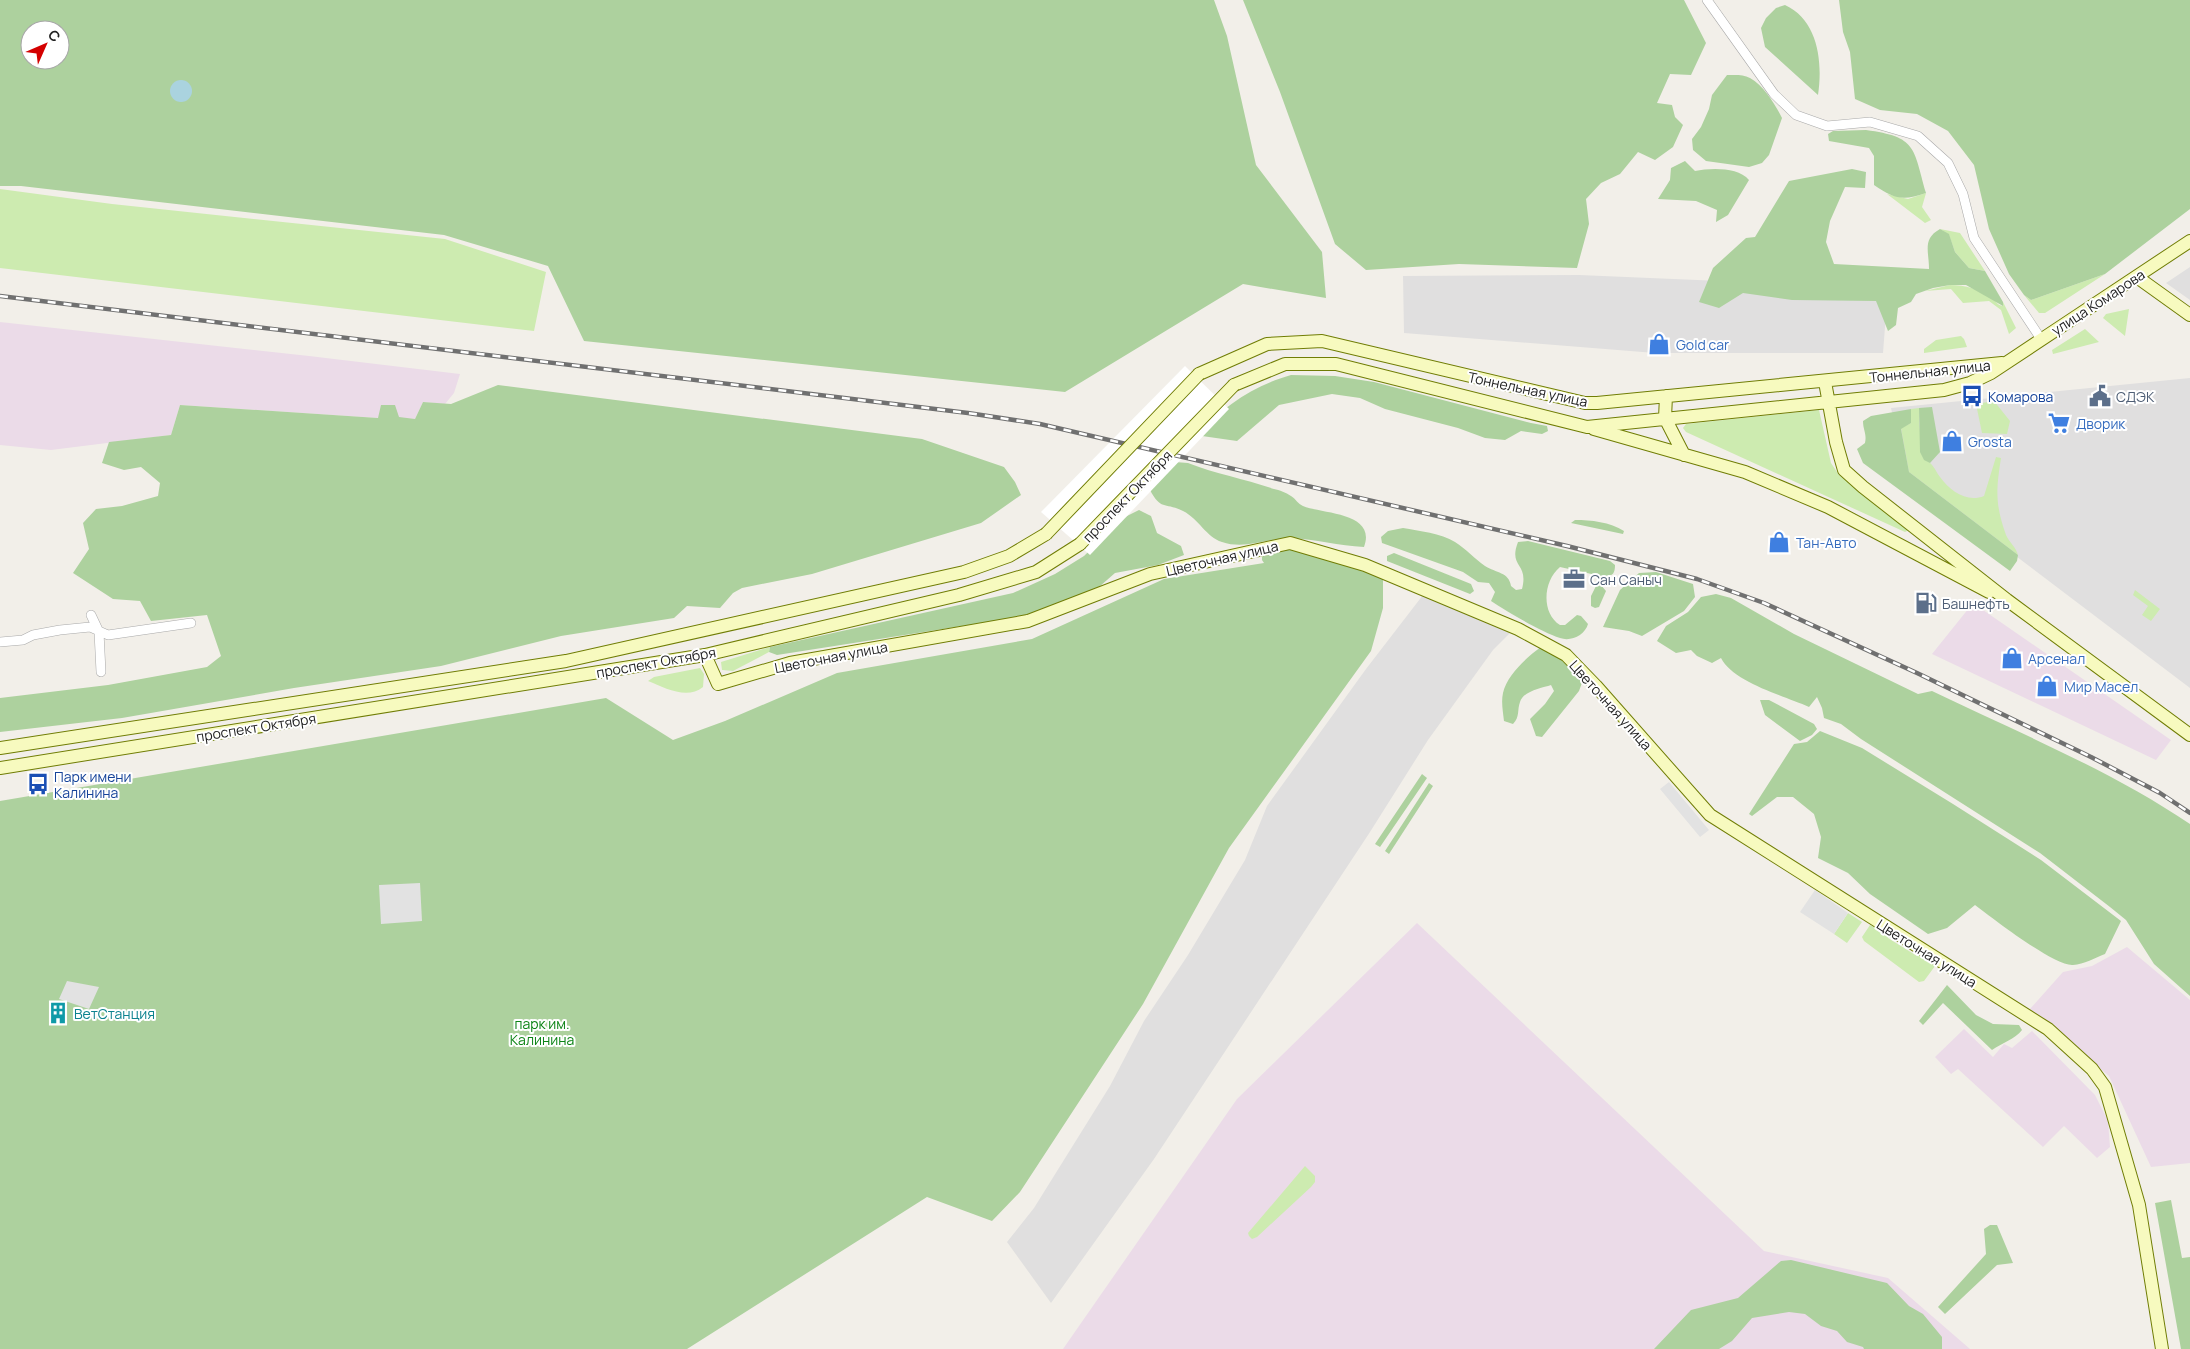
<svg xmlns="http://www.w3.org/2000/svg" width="2190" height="1349" viewBox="0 0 2190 1349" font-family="Manrope,sans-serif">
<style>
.residential{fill:#e0dfdf}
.industrial{fill:#ebdbe8}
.grass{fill:#cdebb0}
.forest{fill:#add19e;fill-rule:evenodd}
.parking{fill:#e2e2e2}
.water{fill:#aad3df}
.pier{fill:#fff}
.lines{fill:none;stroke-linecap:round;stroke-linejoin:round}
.street-casing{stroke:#a9a9a9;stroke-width:10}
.secondary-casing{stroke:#707d05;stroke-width:14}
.street{stroke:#fff;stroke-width:9}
.secondary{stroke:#f7fabf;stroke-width:12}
.rail-casing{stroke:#707070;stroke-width:4.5}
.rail{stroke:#fff;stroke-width:2.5;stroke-dasharray:8;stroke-linecap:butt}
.secondary-bridge-casing{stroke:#707d05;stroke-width:14;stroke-linecap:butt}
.secondary-bridge{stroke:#f7fabf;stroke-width:12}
.labels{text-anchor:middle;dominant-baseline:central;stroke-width:4;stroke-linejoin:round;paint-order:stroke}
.street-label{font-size:14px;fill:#222;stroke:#fff}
.shop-label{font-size:14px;fill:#366cbe;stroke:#fff;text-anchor:start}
.transit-label{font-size:14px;fill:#164399;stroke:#fff;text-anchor:start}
.service-label{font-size:14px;fill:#4e5e75;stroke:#fff;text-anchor:start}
.culture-label{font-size:14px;fill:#0d838f;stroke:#fff;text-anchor:start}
.park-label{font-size:14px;fill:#0c8416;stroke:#fff}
</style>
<rect width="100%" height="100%" fill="#f2efe9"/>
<path class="residential" d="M2190,267V300L2166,283Z
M1579,275L1888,288L1883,353H1655L1404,333L1403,276Z
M2190,378V688L1905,472L1891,408Z
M1423,595L1511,632L1493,650L1428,740L1370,832L1154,1159L1051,1303L1007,1242L1034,1208L1110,1086L1144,1021L1188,955L1245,860L1267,806L1366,669Z"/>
<path class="industrial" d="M0,322L309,356L460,374L454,393L445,404L423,402L415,419L378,418L180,405L171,435L51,450L0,445Z
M1973,603L2171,740L2156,760L1932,654Z
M1417,923L1764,1251L1888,1278L1970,1349H1063L1237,1099Z
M2127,947L2190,1000V1163L2151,1167L2109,1076L2030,1009L2063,972L2092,966Z
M1964,1029L1993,1057L2004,1044L2012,1048L2032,1031L2095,1095L2108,1121L2110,1147L2097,1158L2064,1126L2043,1147L1958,1069L1951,1074L1935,1057Z"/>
<path class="grass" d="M0,189L112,204L445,239L546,272L534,331L0,268Z
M1926,193L1922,207L1931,220L1925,223L1887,194L1908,199Z
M1940,229L1960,233L1985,271L1969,268L1955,252L1949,235Z
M2105,274L2045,313H2039L2024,295L2031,300Z
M1950,285C1965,285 1980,289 1993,299C1997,302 1997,305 2003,306V302L2016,328L2009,334L2001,310L1989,301L1963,303L1951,289L1925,291Z
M2129,309L2125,336L2103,318L2106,314Z
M2085,329L2099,342L2053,354L2052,350Z
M1961,336L1964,339L1967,347L1924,353V349L1936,340Z
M1994,401L2010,421L2007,434L1982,433L1976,404Z
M1919,408V424L1924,459C1934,464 1934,469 1940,477C1950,491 1967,503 1984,496L1996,457L2001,458C1996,490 1995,504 2006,535C2009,542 2016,547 2018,555L1909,472L1901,428L1911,423V409Z
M1819,410L1831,463L1839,475L1908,528L1907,531L1905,532L1686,432L1683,428L1686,424Z
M2135,590L2160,609L2151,621L2142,615L2148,606L2133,595Z
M770,647L769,652L733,671L722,670L721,662Z
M700,668L704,674L703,687C687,700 665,688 648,681L654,677Z
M1848,913L1862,922L1847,943L1834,934Z
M1870,925L1887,934L1888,938L1917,956L1922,954L1933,962L1935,966L1924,981L1919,982L1864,941L1862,937Z
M1305,1166L1315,1176V1182L1311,1187L1257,1237L1252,1239L1249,1236L1248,1233Z"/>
<path class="forest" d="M0,0H1214L1227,36L1256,165L1322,252L1326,298L1243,284L1065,392L584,341L548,266L444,235L21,186H0ZM30,30H60V60H30Z
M1243,0H1684L1706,43L1691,75L1670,74L1657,103L1672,105L1675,117L1683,125L1673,147L1655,160L1638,152L1620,174L1601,183L1586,199L1589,224L1577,268L1459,264L1366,270L1335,244L1280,92Z
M1839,0H2190V209L2105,274L2031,300L2024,295L2009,274L1989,229L1974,165L1948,131L1917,114L1880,110L1855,99L1850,52L1843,32Z
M1785,5C1818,20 1823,62 1818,95L1765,47L1761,28L1766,18L1776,8Z
M1727,75C1734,75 1743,74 1750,78C1764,86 1775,104 1782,118L1769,155L1762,163L1749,167L1706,161L1693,150L1692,139L1701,127L1709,109L1712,95Z
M1866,130C1917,137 1913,147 1926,193C1903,201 1894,199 1874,185V156L1869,148L1829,141L1828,134L1833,131Z
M1685,161L1695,171C1711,168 1738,167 1749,180L1728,215L1716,222L1717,210L1696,201L1658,199L1670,180L1671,168Z
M1852,169L1866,172L1865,188L1845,187L1830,221L1826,242L1834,264L1929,269C1929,251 1922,239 1940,229L1949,234L1955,252L1969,268L1985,271L2003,302V306L1966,285H1950L1933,288L1916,294L1911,302L1898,308L1896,325L1888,331L1876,301L1792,300L1743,293L1719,308L1699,302L1713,268L1746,238L1755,237L1789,181Z
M1291,375L1335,376L1374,382L1531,423L1547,426L1548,431L1542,434L1521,431L1505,440L1485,438L1458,428L1385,409L1360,398L1332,394L1279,405L1237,441L1195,435C1226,406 1250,387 1291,375Z
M498,385L922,439L1004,467L1015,482L1021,495L981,523L812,574L742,588L733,593L720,608L687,606L674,618L561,636L441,666L294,688L122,718L0,732V698L108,685L207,667L221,656L207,615L151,621L140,601L113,599L73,573L89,549L83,523L96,509L122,506L158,496L160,483L141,467L124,470L102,463L109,442L171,435L180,405L378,418L381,405H395L399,417L415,419L423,402L451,404Z
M1932,407L1940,452L1930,463L1924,460L1920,452L1919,408Z
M1911,409V423L1901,429L1909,472L2018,555L2017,561L2010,571L1863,463L1857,449L1865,443C1867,434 1863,430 1863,421L1871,416Z
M1175,462L1188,463C1216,474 1245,479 1274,489C1279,490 1287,493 1291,496C1296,499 1298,504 1303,506C1322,514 1377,512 1364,547C1339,546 1315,539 1291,538C1268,538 1245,550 1222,542C1206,537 1199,519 1183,511C1165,502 1161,511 1150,490Z
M1139,510L1151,516L1157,533L1181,546L1184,555L1158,565L1115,573L1099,587L1032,615L777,655L769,652L770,647L1013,593L1055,574L1084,556L1123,518Z
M1575,520C1591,520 1610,522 1624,531L1623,534L1571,523Z
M1403,528C1419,531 1441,533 1455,542C1466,549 1475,559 1485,566C1496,573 1509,572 1511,586L1516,590L1522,589C1529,562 1508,568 1518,542L1528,541L1610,561L1615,565C1615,573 1613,576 1605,577L1560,567C1543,581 1541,613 1560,625H1565L1577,615L1581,616L1588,624C1585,635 1571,642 1560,638C1541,632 1508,612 1491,601L1495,592L1489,583L1478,582L1463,572L1382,543L1381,537L1388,531Z
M1292,549L1383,576V608L1371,651L1229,848L1143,1004L1020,1192L992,1221L927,1197L687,1349H0V801L606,698L673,740L725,721L837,673L1032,639L1164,579L1264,563L1262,560V554Z
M1394,553L1471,584L1474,591L1470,594L1387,561V556Z
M1656,572L1693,584L1695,597L1684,611L1642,636L1629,631L1603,627L1620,590L1639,573Z
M1597,584H1600L1606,591L1599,607L1595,608L1591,606V596Z
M1716,594L1731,598L1794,634L1918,694L1932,691C2019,733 2110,770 2190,824V996L2154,964L2126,920L2110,907L2040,853L1861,739L1841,724L1824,718L1822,708L1817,697L1809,707C1784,696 1733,682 1721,658L1712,663L1697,656L1691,650L1676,653L1657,641L1666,626L1688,612L1701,597Z
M1541,647L1566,661L1583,680L1579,691L1542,737L1536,736L1530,719L1545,704L1554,691L1551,685C1542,688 1523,691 1520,702C1517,710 1520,717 1513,724L1504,721C1503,712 1501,702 1503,693C1507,675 1527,657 1541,647Z
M1769,700L1814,724L1817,729L1812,735L1800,741L1765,715L1760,700Z
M1820,731L1862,748L1953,804L2041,860L2121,921L2105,954C2095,958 2084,964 2073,965C2055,967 1991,917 1975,905L1947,928L1928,934L1870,894L1848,873L1818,858L1821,837L1814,814L1793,797H1777L1752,816L1749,814L1794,744L1807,742Z
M1422,774L1427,778L1380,847L1375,844Z
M1429,783L1433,786L1389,854L1385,851Z
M1947,985L1976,1015L1993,1024L2019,1025L2022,1030C2015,1039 2002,1043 1992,1050L1943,1003L1923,1025L1919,1021Z
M2171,1200L2182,1258L2190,1257V1349H2181L2155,1203Z
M1990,1225H1997L2013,1263L1997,1265L1945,1314L1938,1307L1986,1254L1984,1229Z
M1791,1260L1887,1283L1909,1306L1923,1314L1942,1337V1349H1864L1863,1347L1847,1342L1837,1331L1821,1326L1805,1314L1789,1312L1752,1318L1732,1341L1719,1349H1654L1691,1310L1738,1298L1781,1261Z"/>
<path class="parking" d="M1669,782L1709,830L1700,837L1660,789Z
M420,883L422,921L381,924L379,885Z
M1815,890L1848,913L1834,934L1800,912Z
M67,981L99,987L89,1009L59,999Z"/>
<path class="water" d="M170 91a11 11 0 1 1 22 0a11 11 0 1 1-22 0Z"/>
<path class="pier" d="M1185,366L1229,409L1090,555L1041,512Z"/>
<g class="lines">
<g class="street-casing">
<path id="street" d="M1707,0L1774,94L1796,115L1827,126L1870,122L1918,136L1948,163L1963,194L1974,238L2041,339
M91,615L99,632L101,672
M0,642L23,640L33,635L60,630L90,627L108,635L191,623"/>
</g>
<g class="secondary-casing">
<path id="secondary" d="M2137,277L2190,315
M1199,374L1267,344L1322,341L1585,403H1597L2002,363
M1825,382L1836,442L1844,470L1863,487L2007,600L2190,735
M1234,385L1285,364H1336L1587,427L1944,390L1970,383L1991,373L2190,241
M1666,396L1665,418L1684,455
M1594,429L1745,472L1828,507L1989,592
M705,655L718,684L790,663L1028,621L1150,574L1290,543L1365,565L1518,629L1566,655L1596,686L1710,815L2048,1029L2092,1069L2105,1087L2139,1205L2162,1349
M0,748L566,661L964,572L1009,556L1046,534
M0,768L705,655L959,595L1036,572L1080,544"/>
</g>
<use href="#street" class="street"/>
<use href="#secondary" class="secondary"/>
<g class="rail-casing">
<path id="rail" d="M0,296L968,413L1040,424L1567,546L1697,579L1764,603L1917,673L2091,757L2160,793L2190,813"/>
</g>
<use href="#rail" class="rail"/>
<g class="secondary-bridge-casing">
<path id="secondary-bridge" d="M1046,534L1199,374
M1080,544L1234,385"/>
</g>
<use href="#secondary-bridge" class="secondary-bridge"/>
</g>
<defs>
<g id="shop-bare" transform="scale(1.725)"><path d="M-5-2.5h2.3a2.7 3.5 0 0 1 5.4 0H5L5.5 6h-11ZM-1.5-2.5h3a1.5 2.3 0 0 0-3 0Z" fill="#3f7fe0" stroke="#fff" stroke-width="2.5" paint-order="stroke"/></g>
<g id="bus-bare" transform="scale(1.725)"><path d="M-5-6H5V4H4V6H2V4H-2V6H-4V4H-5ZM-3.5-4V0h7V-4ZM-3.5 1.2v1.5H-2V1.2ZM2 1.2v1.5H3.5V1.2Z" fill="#1a4fb4" stroke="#fff" stroke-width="2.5" paint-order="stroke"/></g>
<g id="civic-bare" transform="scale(1.725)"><path d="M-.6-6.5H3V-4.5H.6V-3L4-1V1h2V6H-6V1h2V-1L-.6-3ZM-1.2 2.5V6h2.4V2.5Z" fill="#5c6f8a" stroke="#fff" stroke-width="2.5" paint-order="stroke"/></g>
<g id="supermarket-bare" transform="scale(1.725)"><path d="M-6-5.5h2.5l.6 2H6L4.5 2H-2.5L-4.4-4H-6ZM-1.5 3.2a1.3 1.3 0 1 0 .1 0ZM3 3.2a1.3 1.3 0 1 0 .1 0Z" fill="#3f7fe0" stroke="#fff" stroke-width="2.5" paint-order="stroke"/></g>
<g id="office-bare" transform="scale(1.725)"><path d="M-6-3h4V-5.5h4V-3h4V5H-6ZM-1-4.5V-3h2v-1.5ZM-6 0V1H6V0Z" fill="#5c6f8a" stroke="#fff" stroke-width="2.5" paint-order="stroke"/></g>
<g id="fuel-bare" transform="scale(1.725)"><path d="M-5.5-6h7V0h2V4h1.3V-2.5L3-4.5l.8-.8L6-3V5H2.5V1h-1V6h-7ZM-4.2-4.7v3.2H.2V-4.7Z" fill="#5c6f8a" stroke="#fff" stroke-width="2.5" paint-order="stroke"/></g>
<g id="building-bare" transform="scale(1.725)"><path d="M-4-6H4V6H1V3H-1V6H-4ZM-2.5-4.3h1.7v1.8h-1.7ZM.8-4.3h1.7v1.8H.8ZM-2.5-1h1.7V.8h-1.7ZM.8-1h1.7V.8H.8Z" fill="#0f9aa8" stroke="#fff" stroke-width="2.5" paint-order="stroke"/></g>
</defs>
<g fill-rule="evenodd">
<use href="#shop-bare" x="1659" y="344"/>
<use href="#bus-bare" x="1972" y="396"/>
<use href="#civic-bare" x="2100" y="396"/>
<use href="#supermarket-bare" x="2059" y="423"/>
<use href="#shop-bare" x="1952" y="441"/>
<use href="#shop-bare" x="1779" y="542"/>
<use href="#office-bare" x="1574" y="579"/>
<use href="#fuel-bare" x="1926" y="603"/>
<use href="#shop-bare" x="2012" y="658"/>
<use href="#shop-bare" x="2047" y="686"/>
<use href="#bus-bare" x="38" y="784"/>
<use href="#building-bare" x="58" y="1013"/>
</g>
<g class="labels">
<g class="street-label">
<text transform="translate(2098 302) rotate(-33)">улица Комарова</text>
<text transform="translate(1930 371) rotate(-6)">Тоннельная улица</text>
<text transform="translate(1528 389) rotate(12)">Тоннельная улица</text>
<text transform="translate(1127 496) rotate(-46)">проспект Октября</text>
<text transform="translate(1222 558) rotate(-13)">Цветочная улица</text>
<text transform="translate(831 657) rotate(-11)">Цветочная улица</text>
<text transform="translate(656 662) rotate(-10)">проспект Октября</text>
<text transform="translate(1611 705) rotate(48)">Цветочная улица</text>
<text transform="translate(256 727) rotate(-9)">проспект Октября</text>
<text transform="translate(1927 953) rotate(32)">Цветочная улица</text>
</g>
<g class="shop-label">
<text x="1676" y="344">Gold car</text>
<text x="2076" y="423">Дворик</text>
<text x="1968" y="441">Grosta</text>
<text x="1796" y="542">Тан-Авто</text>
<text x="2028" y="658">Арсенал</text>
<text x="2064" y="686">Мир Масел</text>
</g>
<g class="transit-label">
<text x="1988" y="396">Комарова</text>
<text x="54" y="776">Парк имени<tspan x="54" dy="16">Калинина</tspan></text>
</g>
<g class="service-label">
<text x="2116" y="396">СДЭК</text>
<text x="1590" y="579">Сан Саныч</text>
<text x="1942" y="603">Башнефть</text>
</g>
<g class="culture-label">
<text x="74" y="1013">ВетСтанция</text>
</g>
<g class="park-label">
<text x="542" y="1023">парк им.<tspan x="542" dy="16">Калинина</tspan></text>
</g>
</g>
<g transform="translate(45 45) rotate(45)"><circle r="24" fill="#ffffff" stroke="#a7a7a7"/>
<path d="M0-4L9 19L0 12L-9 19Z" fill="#d40000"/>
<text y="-8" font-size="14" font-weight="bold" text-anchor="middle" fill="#222222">С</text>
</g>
</svg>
